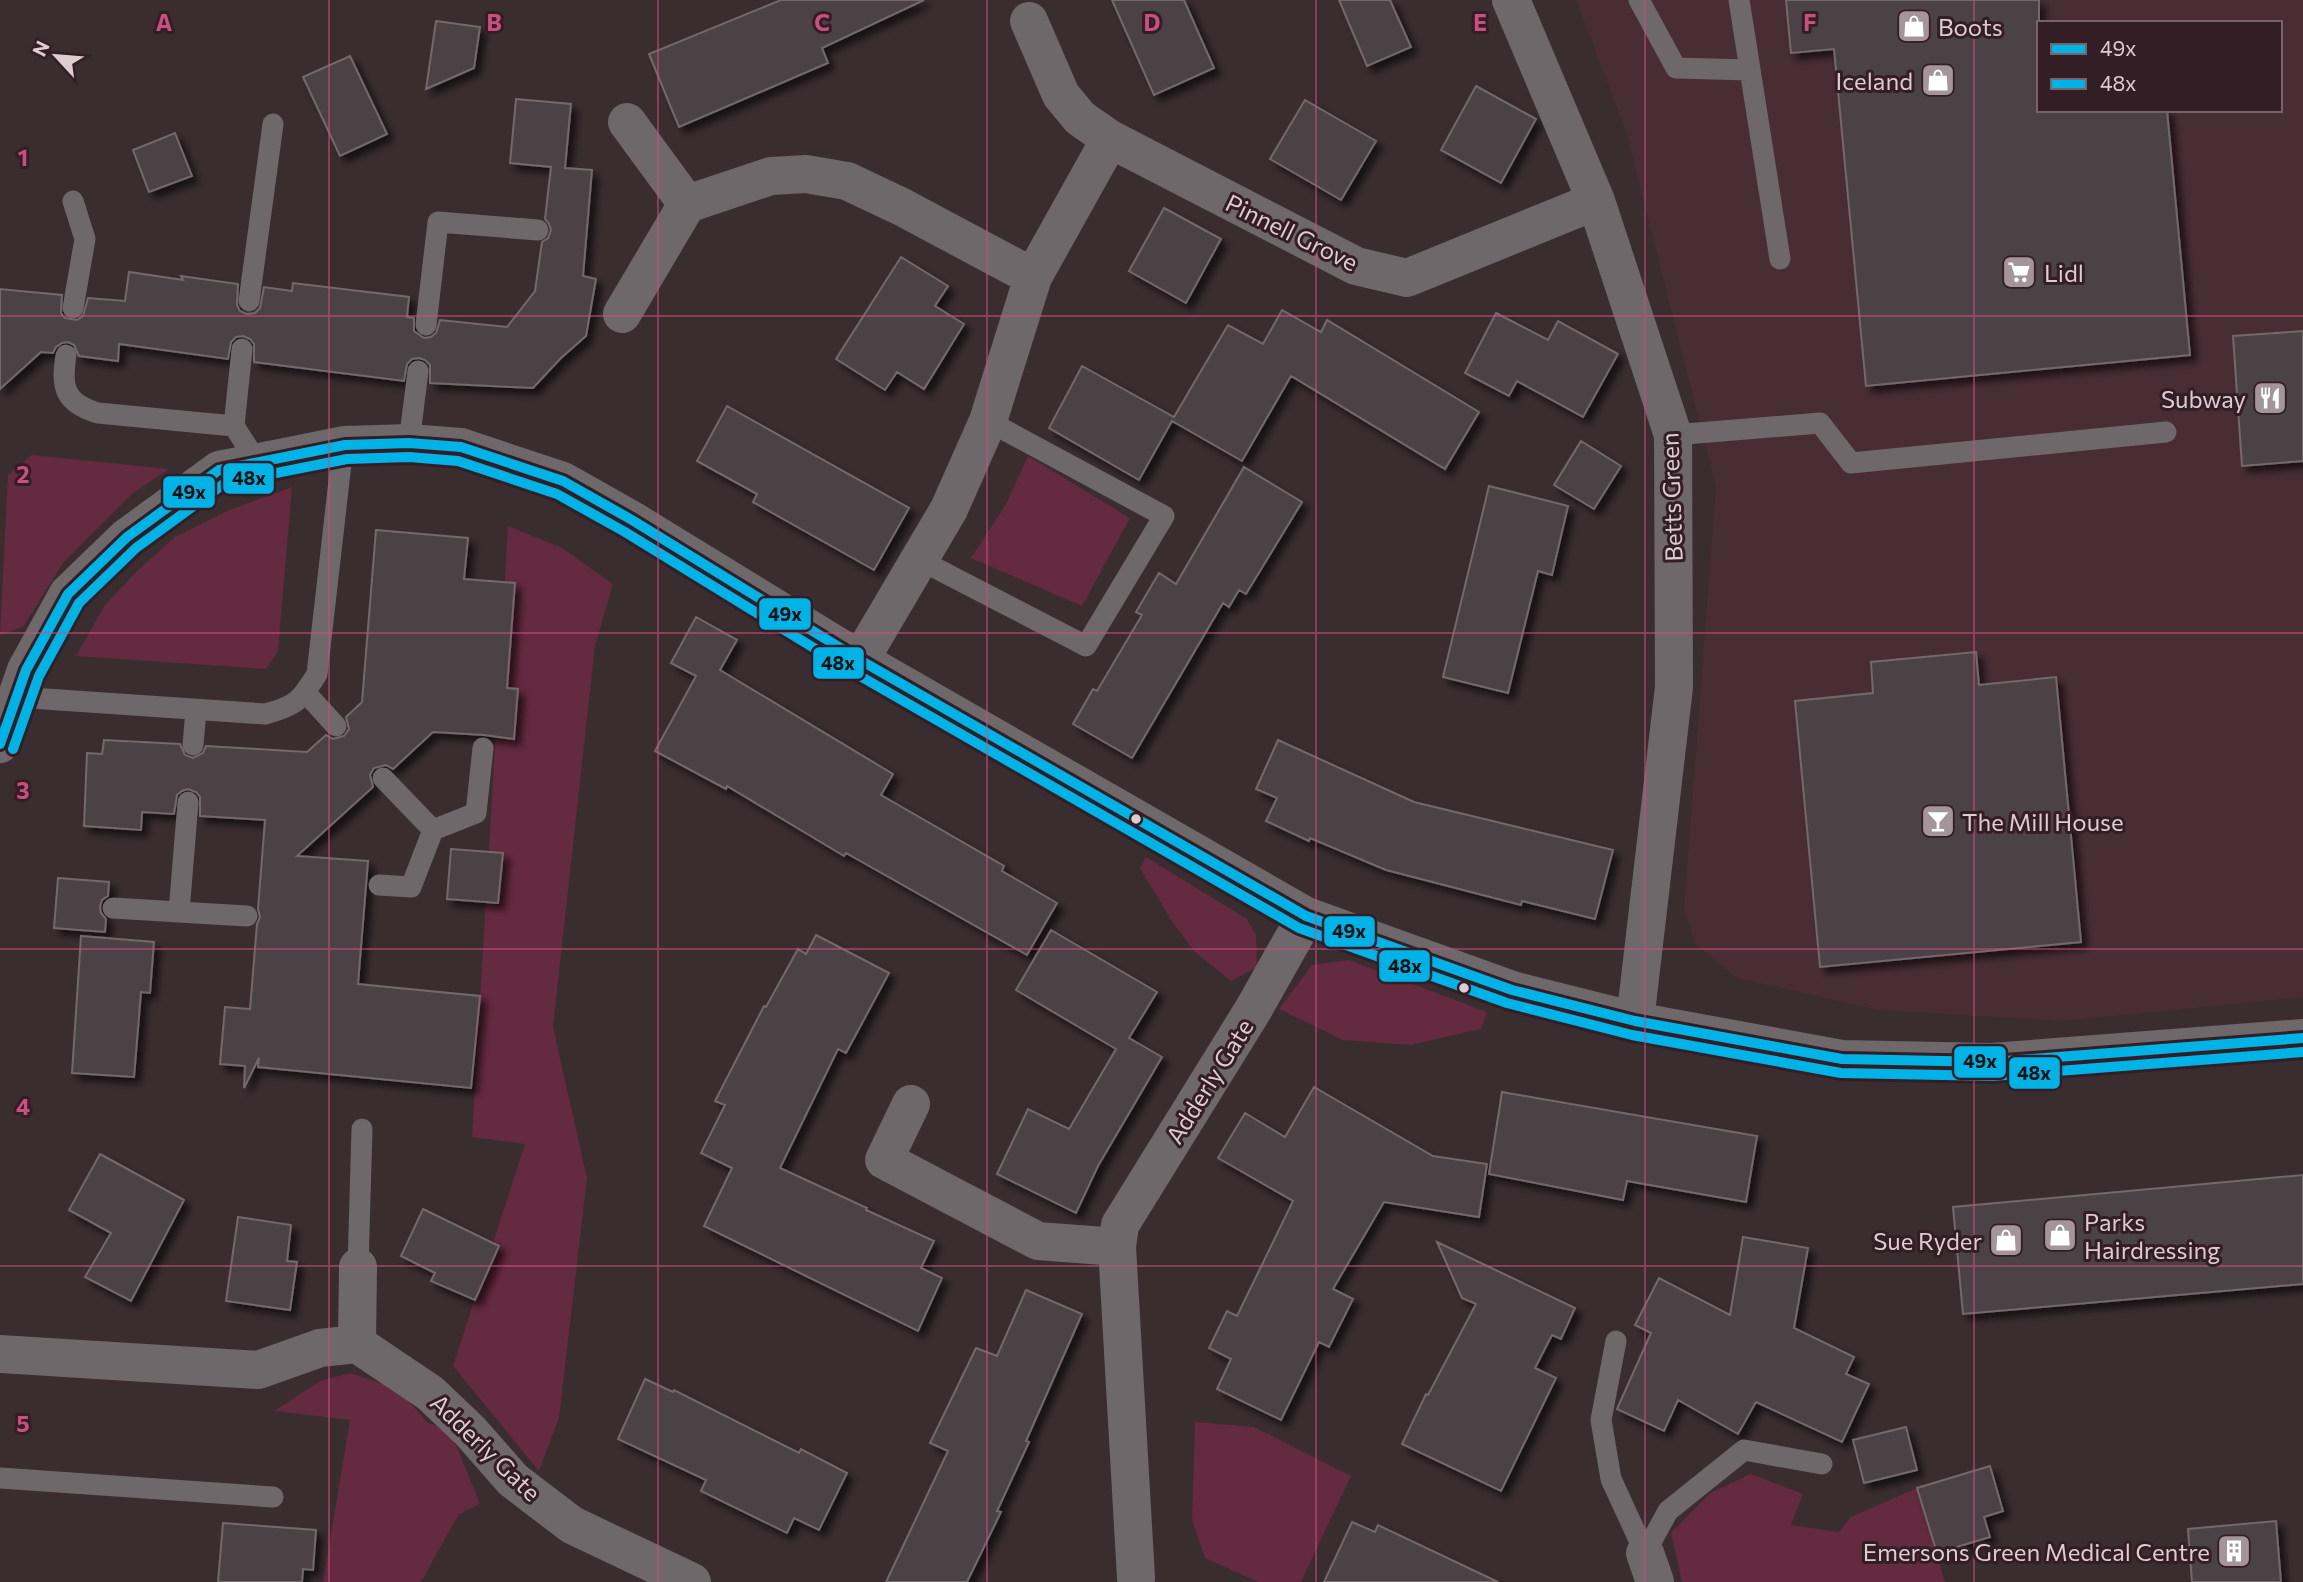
<svg xmlns="http://www.w3.org/2000/svg" width="2303" height="1582" viewBox="0 0 2303 1582" font-family="Commissioner,sans-serif">
<style>
.built{fill:#482d35;fill-rule:evenodd}
.green{fill:#642a3f}
.building{fill:#4c4245;stroke:#73686b;stroke-width:2;filter:url(#shadow)}
.lines{fill:none;stroke-linecap:round;stroke-linejoin:round}
.lane{stroke:#6e686a;stroke-width:21}
.street{stroke:#6e686a;stroke-width:38}
.bus-1-casing{stroke:#341e25;stroke-width:16}
.bus-2-casing{stroke:#341e25;stroke-width:16}
.bus-1{stroke:#00b3e6;stroke-width:10}
.bus-2{stroke:#00b3e6;stroke-width:10}
.grid{fill:none;stroke:#ca4e7e;stroke-width:2;stroke-opacity:0.55}
.bus-dot{fill:#dccdd1;stroke:#341e25;stroke-width:2.5}
.labels{text-anchor:middle;dominant-baseline:central;stroke-width:6;stroke-linejoin:round;paint-order:stroke}
.poi-label{font-size:24px;fill:#dccdd1;stroke:#341e25;text-anchor:start}
.street-label{font-size:24px;fill:#dccdd1;stroke:#341e25}
.grid-label{font-size:23px;text-anchor:middle;font-weight:bold;fill:#ca4e7e;stroke:#341e25;stroke-width:6;stroke-linejoin:round;paint-order:stroke}
.line-badge{stroke:#341e25;stroke-width:2.5}
.pale-badge-label{font-size:19px;text-anchor:middle;font-weight:bold;fill:#111}
</style>
<defs>
<filter id="shadow"><feDropShadow dx="6" dy="6" stdDeviation="3.5" flood-color="#0009"/></filter>
</defs>
<rect width="100%" height="100%" fill="#392d30"/>
<path class="built" d="M1576,0H2303V997L2064,1021L1879,1010L1737,978L1695,944L1684,909L1716,487L1626,131ZM2039,23H2280V110H2039Z"/>
<path class="green" d="M32,455L169,469L132,494L63,563L23,627L0,635L8,475Z
M1028,456L1130,518L1082,606L971,558L1006,504Z
M292,487L278,651L266,669L76,656L105,605L136,572L175,537L227,511Z
M508,526L562,548L613,584L595,646L553,1027L587,1178L559,1418L539,1471L453,1366L525,1144L472,1137Z
M1146,857L1247,919L1256,935L1257,967L1231,981L1194,951L1173,923L1140,868Z
M1349,960L1487,1012L1481,1029L1410,1045L1343,1040L1279,1009L1312,965Z
M350,1373L397,1388L428,1423L450,1430L480,1504L459,1514L421,1582H323L350,1420L274,1411L320,1381Z
M1195,1422L1254,1427L1351,1476L1301,1582H1258L1205,1558L1192,1520Z
M1751,1474L1803,1494L1791,1525L1839,1532L1851,1517L1917,1488L1945,1582H1682L1671,1533L1710,1493Z"/>
<path class="building" d="M781,0H924L822,48L828,63L679,127L649,54Z
M1112,0H1184L1214,68L1154,95Z
M1339,0H1390L1411,47L1367,66Z
M1786,0H2039V110H2167L2190,355L1866,386L1834,49L1791,53Z
M436,21L480,27L474,68L426,89Z
M350,56L387,134L340,156L303,77Z
M1476,86L1536,119L1501,183L1441,150Z
M516,99L571,104L565,168L592,170L583,276L596,279L586,336L561,358L533,388L430,383V365L425,360L419,358L412,359L407,364L404,381L254,362V344L250,339L243,336L236,337L231,342L228,359L119,344L118,361L79,356L74,345L68,342L62,343L56,347L53,353L41,352L0,389V289L62,295L61,313L65,318L77,320L83,316L88,298L125,301L129,272L183,280L181,276L238,284L237,305L240,311L247,314L255,313L260,308L264,287L292,291L293,283L409,297L407,317L414,318V331L424,338L431,337L436,333L440,320L507,327L535,291L542,242L548,238L551,230L549,224L545,219L551,167L510,163Z
M1305,100L1376,141L1341,200L1270,159Z
M175,133L192,176L149,192L133,150Z
M1164,208L1221,239L1186,303L1129,271Z
M901,257L948,286L935,306L964,324L924,389L897,372L885,390L836,359Z
M1282,310L1321,332L1327,320L1479,412L1445,469L1291,376L1242,461L1172,421L1139,480L1049,428L1082,366L1174,417L1228,325L1263,344Z
M1496,313L1548,340L1558,321L1618,354L1583,417L1517,381L1509,396L1465,373Z
M2303,331V461L2242,466L2233,336Z
M727,406L909,508L874,570L753,502L757,494L697,461Z
M1581,441L1621,466L1594,509L1554,485Z
M1244,467L1302,502L1246,594L1239,590L1229,607L1223,603L1132,758L1073,724L1093,689L1097,691L1142,615L1136,612L1159,573L1176,584Z
M1489,486L1568,506L1552,575L1538,571L1508,693L1443,677Z
M376,530L468,538L464,579L515,583L507,688L518,689L514,739L484,735L433,732L393,769L386,765L374,768L370,775L373,787L297,856L368,861L358,984L480,996L471,1088L258,1067L259,1058L244,1088L245,1066L220,1064L225,1007L250,1009L257,924L260,917L258,909L265,820L200,816V797L196,792L188,789L182,791L177,795L174,814L142,812L141,830L84,826L87,753L102,754L104,740L180,744L185,755L193,758L203,753L206,746L307,752L326,735L333,739L344,736L349,729L346,717L362,702Z
M696,617L737,640L720,670L893,774L881,795L1004,866L1002,871L1057,903L1027,955L846,853L844,856L727,786L726,789L655,751L696,676L671,663Z
M1976,652L1979,685L2056,677L2081,942L1820,967L1795,701L1873,693L1871,662Z
M1278,740L1414,802L1613,850L1595,919L1522,901L1521,905L1386,870L1310,838L1309,841L1266,821L1277,798L1256,789Z
M451,849L503,853L498,903L447,899Z
M58,878L109,882L108,896L102,900L100,907L101,913L106,919L105,932L54,928Z
M1051,930L1157,992L1129,1038L1162,1057L1098,1166L1076,1213L997,1174L1028,1109L1069,1129L1116,1049L1016,990Z
M816,935L889,973L846,1053L838,1049L780,1168L867,1208L866,1210L934,1241L921,1268L942,1278L918,1331L704,1226L732,1168L701,1153L725,1105L715,1101L764,1006L766,1007L798,949L806,954Z
M81,936L154,942L150,993L141,992L134,1077L72,1073Z
M1314,1087L1433,1156L1487,1164L1479,1217L1384,1202L1333,1289L1353,1299L1329,1347L1319,1342L1281,1420L1217,1389L1231,1359L1209,1348L1227,1311L1237,1316L1293,1201L1218,1158L1245,1113L1285,1137Z
M1502,1092L1757,1136L1746,1202L1627,1181L1623,1200L1489,1174Z
M100,1154L184,1200L131,1301L85,1277L111,1233L69,1210Z
M2303,1175V1284L1963,1314L1953,1207Z
M423,1209L499,1246L475,1300L431,1281L435,1273L401,1256Z
M238,1217L291,1225L287,1261L297,1262L290,1310L226,1301Z
M1743,1237L1808,1248L1794,1328L1854,1357L1846,1374L1869,1384L1842,1442L1756,1402L1738,1434L1678,1400L1664,1431L1617,1409L1651,1333L1635,1325L1659,1278L1730,1315Z
M1437,1242L1575,1308L1561,1339L1552,1335L1535,1368L1556,1378L1501,1491L1402,1444L1426,1394L1428,1395L1476,1304L1462,1298Z
M1026,1290L1082,1314L1026,1441L1029,1442L997,1511L1001,1512L967,1582H886L948,1451L930,1443L976,1348L997,1356Z
M645,1379L673,1392L674,1390L799,1453L801,1449L847,1473L819,1530L794,1518L787,1533L701,1491L706,1480L618,1439Z
M1906,1427L1917,1470L1864,1483L1853,1440Z
M1990,1466L2003,1511L1984,1517L1990,1537L1937,1553L1917,1488Z
M2276,1521L2281,1582H2192L2188,1529Z
M1352,1522L1375,1532L1378,1525L1498,1582H1324Z
M223,1523L316,1530L313,1570L303,1569L302,1582H218Z"/>
<g class="lines">
<path class="lane" d="M1639,0L1676,68L1750,70
M1739,0L1780,259
M73,201L85,239L73,308
M249,301L273,124
M426,325L438,222L538,230
M242,349L234,426L257,462
M66,355C61,387 64,403 98,413L234,426
M1673,435L1820,423L1851,463L2166,432
M409,443L418,371
M920,560L1086,646L1164,516L988,421
M305,692L336,726
M10,695L16,697L265,714C296,706 300,701 317,674L343,446
M193,745L196,710
M383,778L433,830L476,813L483,748
M379,885L411,887L433,830
M113,908L179,912L188,802
M179,912L247,916
M358,1267L362,1129
M1616,1341L1601,1420L1611,1479L1645,1553
M0,1478L273,1497
M1645,1553L1668,1511L1744,1450L1822,1464"/>
<path class="street" d="M1511,0L1596,201L1673,435L1674,687L1635,1021
M1029,21L1061,95L1080,118L1110,139
M627,122L687,204
M622,314L687,204L771,176L806,174L847,181L902,207L1033,277
M860,660L949,509L988,421L1033,277L1110,139L1356,266L1407,278L1596,201
M0,744L26,670L68,594L127,537L219,470L345,445L409,443L461,447L563,481L632,520L860,660L1306,916L1512,990L1635,1021L1842,1059L1992,1062L2303,1038
M911,1104L884,1160L1038,1241L1117,1247
M357,1344L358,1267
M0,1354L258,1370L320,1348L357,1344L430,1393L470,1431L513,1480L572,1525L692,1582
M1645,1553L1655,1582
M1136,1578L1117,1247L1120,1225L1253,1010L1306,916"/>
<g class="bus-1-casing">
<path id="bus-1" d="M0,744L26,670L68,594L127,537L219,470L345,445L409,443L461,447L563,481L632,520L860,660L1306,916L1512,990L1635,1021L1842,1059L1992,1062L2303,1038"/>
</g>
<g class="bus-2-casing">
<path id="bus-2" d="M13,749L39,676L79,603L136,548L225,483L347,459L409,457L458,461L557,494L625,532L853,672L1299,928L1507,1003L1632,1035L1841,1073L1993,1076L2303,1052"/>
</g>
<use href="#bus-1" class="bus-1"/>
<use href="#bus-2" class="bus-2"/>
</g>
<path class="grid" d="M329,0V1582M658,0V1582M987,0V1582M1316,0V1582M1645,0V1582M1974,0V1582M0,316H2303M0,633H2303M0,949H2303M0,1266H2303"/>
<defs>
<g id="shop-square" transform="scale(1.75)"><rect x="-9" y="-9" width="18" height="18" rx="4" fill="#a39599" stroke="#341e25"/><path d="M-5-2.5h2.3a2.7 3.5 0 0 1 5.4 0H5L5.5 6h-11ZM-1.5-2.5h3a1.5 2.3 0 0 0-3 0Z" fill="#fff"/></g>
<g id="supermarket-square" transform="scale(1.75)"><rect x="-9" y="-9" width="18" height="18" rx="4" fill="#a39599" stroke="#341e25"/><path d="M-6-5.5h2.5l.6 2H6L4.5 2H-2.5L-4.4-4H-6ZM-1.5 3.2a1.3 1.3 0 1 0 .1 0ZM3 3.2a1.3 1.3 0 1 0 .1 0Z" fill="#fff"/></g>
<g id="restaurant-square" transform="scale(1.75)"><rect x="-9" y="-9" width="18" height="18" rx="4" fill="#a39599" stroke="#341e25"/><path d="M-5-6h1v4h1v-4h1v4h1v-4h1v5L-1.5 .5V6h-2V.5L-5-1ZM5-6V6H3V1.5H1.5Q1.5-4 5-6Z" fill="#fff"/></g>
<g id="bar-square" transform="scale(1.75)"><rect x="-9" y="-9" width="18" height="18" rx="4" fill="#a39599" stroke="#341e25"/><path d="M-6-5H6L.8 .8V4.5H3.5V6h-7V4.5H-.8V.8Z" fill="#fff"/></g>
<g id="building-square" transform="scale(1.75)"><rect x="-9" y="-9" width="18" height="18" rx="4" fill="#a39599" stroke="#341e25"/><path d="M-4-6H4V6H1V3H-1V6H-4ZM-2.5-4.3h1.7v1.8h-1.7ZM.8-4.3h1.7v1.8H.8ZM-2.5-1h1.7V.8h-1.7ZM.8-1h1.7V.8H.8Z" fill="#fff"/></g>
</defs>
<g fill-rule="evenodd">
<use href="#shop-square" x="1914" y="26"/>
<use href="#shop-square" x="1938" y="80"/>
<use href="#supermarket-square" x="2019" y="272"/>
<use href="#restaurant-square" x="2270" y="398"/>
<use href="#bar-square" x="1938" y="821"/>
<use href="#shop-square" x="2060" y="1235"/>
<use href="#shop-square" x="2006" y="1240"/>
<use href="#building-square" x="2234" y="1551"/>
</g>
<g class="bus-dot">
<circle cx="1136" cy="819" r="6"/>
<circle cx="1464" cy="988" r="6"/>
</g>
<g class="labels">
<g class="poi-label">
<text x="1938" y="26">Boots</text>
<text x="1913" y="80" text-anchor="end">Iceland</text>
<text x="2044" y="272">Lidl</text>
<text x="2246" y="398" text-anchor="end">Subway</text>
<text x="1962" y="821">The Mill House</text>
<text x="2084" y="1221">Parks<tspan x="2084" dy="28">Hairdressing</tspan></text>
<text x="1982" y="1240" text-anchor="end">Sue Ryder</text>
<text x="2210" y="1551" text-anchor="end">Emersons Green Medical Centre</text>
</g>
<g class="street-label">
<text transform="translate(1292 232) rotate(26)">Pinnell Grove</text>
<text transform="translate(1671 497) rotate(-92)">Betts Green</text>
<text transform="translate(1209 1081) rotate(-58)">Adderly Gate</text>
<text transform="translate(486 1447) rotate(44)">Adderly Gate</text>
</g>
</g>
<g class="grid-label">
<text x="164" y="31">A</text>
<text x="494" y="31">B</text>
<text x="822" y="31">C</text>
<text x="1152" y="31">D</text>
<text x="1480" y="31">E</text>
<text x="1810" y="31">F</text>
<text x="23" y="166">1</text>
<text x="23" y="483">2</text>
<text x="23" y="799">3</text>
<text x="23" y="1115">4</text>
<text x="23" y="1432">5</text>
</g>
<g class="line-badge">
<rect x="222" y="462" width="53" height="33" rx="7" fill="#00b3e6"/>
<rect x="162" y="475" width="54" height="34" rx="7" fill="#00b3e6"/>
<rect x="758" y="597" width="54" height="34" rx="7" fill="#00b3e6"/>
<rect x="812" y="646" width="53" height="34" rx="7" fill="#00b3e6"/>
<rect x="1323" y="915" width="53" height="33" rx="7" fill="#00b3e6"/>
<rect x="1378" y="949" width="53" height="34" rx="7" fill="#00b3e6"/>
<rect x="1953" y="1045" width="54" height="34" rx="7" fill="#00b3e6"/>
<rect x="2008" y="1056" width="53" height="34" rx="7" fill="#00b3e6"/>
</g>
<g class="pale-badge-label">
<text x="249" y="485">48x</text>
<text x="189" y="499">49x</text>
<text x="785" y="621">49x</text>
<text x="838" y="670">48x</text>
<text x="1349" y="938">49x</text>
<text x="1405" y="973">48x</text>
<text x="1980" y="1068">49x</text>
<text x="2034" y="1080">48x</text>
</g>
<rect x="2037" y="21" width="245" height="91" fill="#341e25" stroke="#77646a" stroke-width="2"/>
<rect x="2051" y="44" width="35" height="10" fill="#00b3e6" stroke="#77646a" stroke-width="2"/>
<text x="2100" y="56" font-size="21" fill="#dccdd1">49x</text>
<rect x="2051" y="79" width="35" height="10" fill="#00b3e6" stroke="#77646a" stroke-width="2"/>
<text x="2100" y="91" font-size="21" fill="#dccdd1">48x</text>
<g transform="translate(56 56) rotate(296)" stroke="#341e25" stroke-width="5" paint-order="stroke">
<path d="M0-5L12 26L0 18L-12 26Z" fill="#dccdd1"/>
<text y="-10" font-size="19" font-weight="bold" text-anchor="middle" fill="#dccdd1">N</text>
</g>
</svg>
